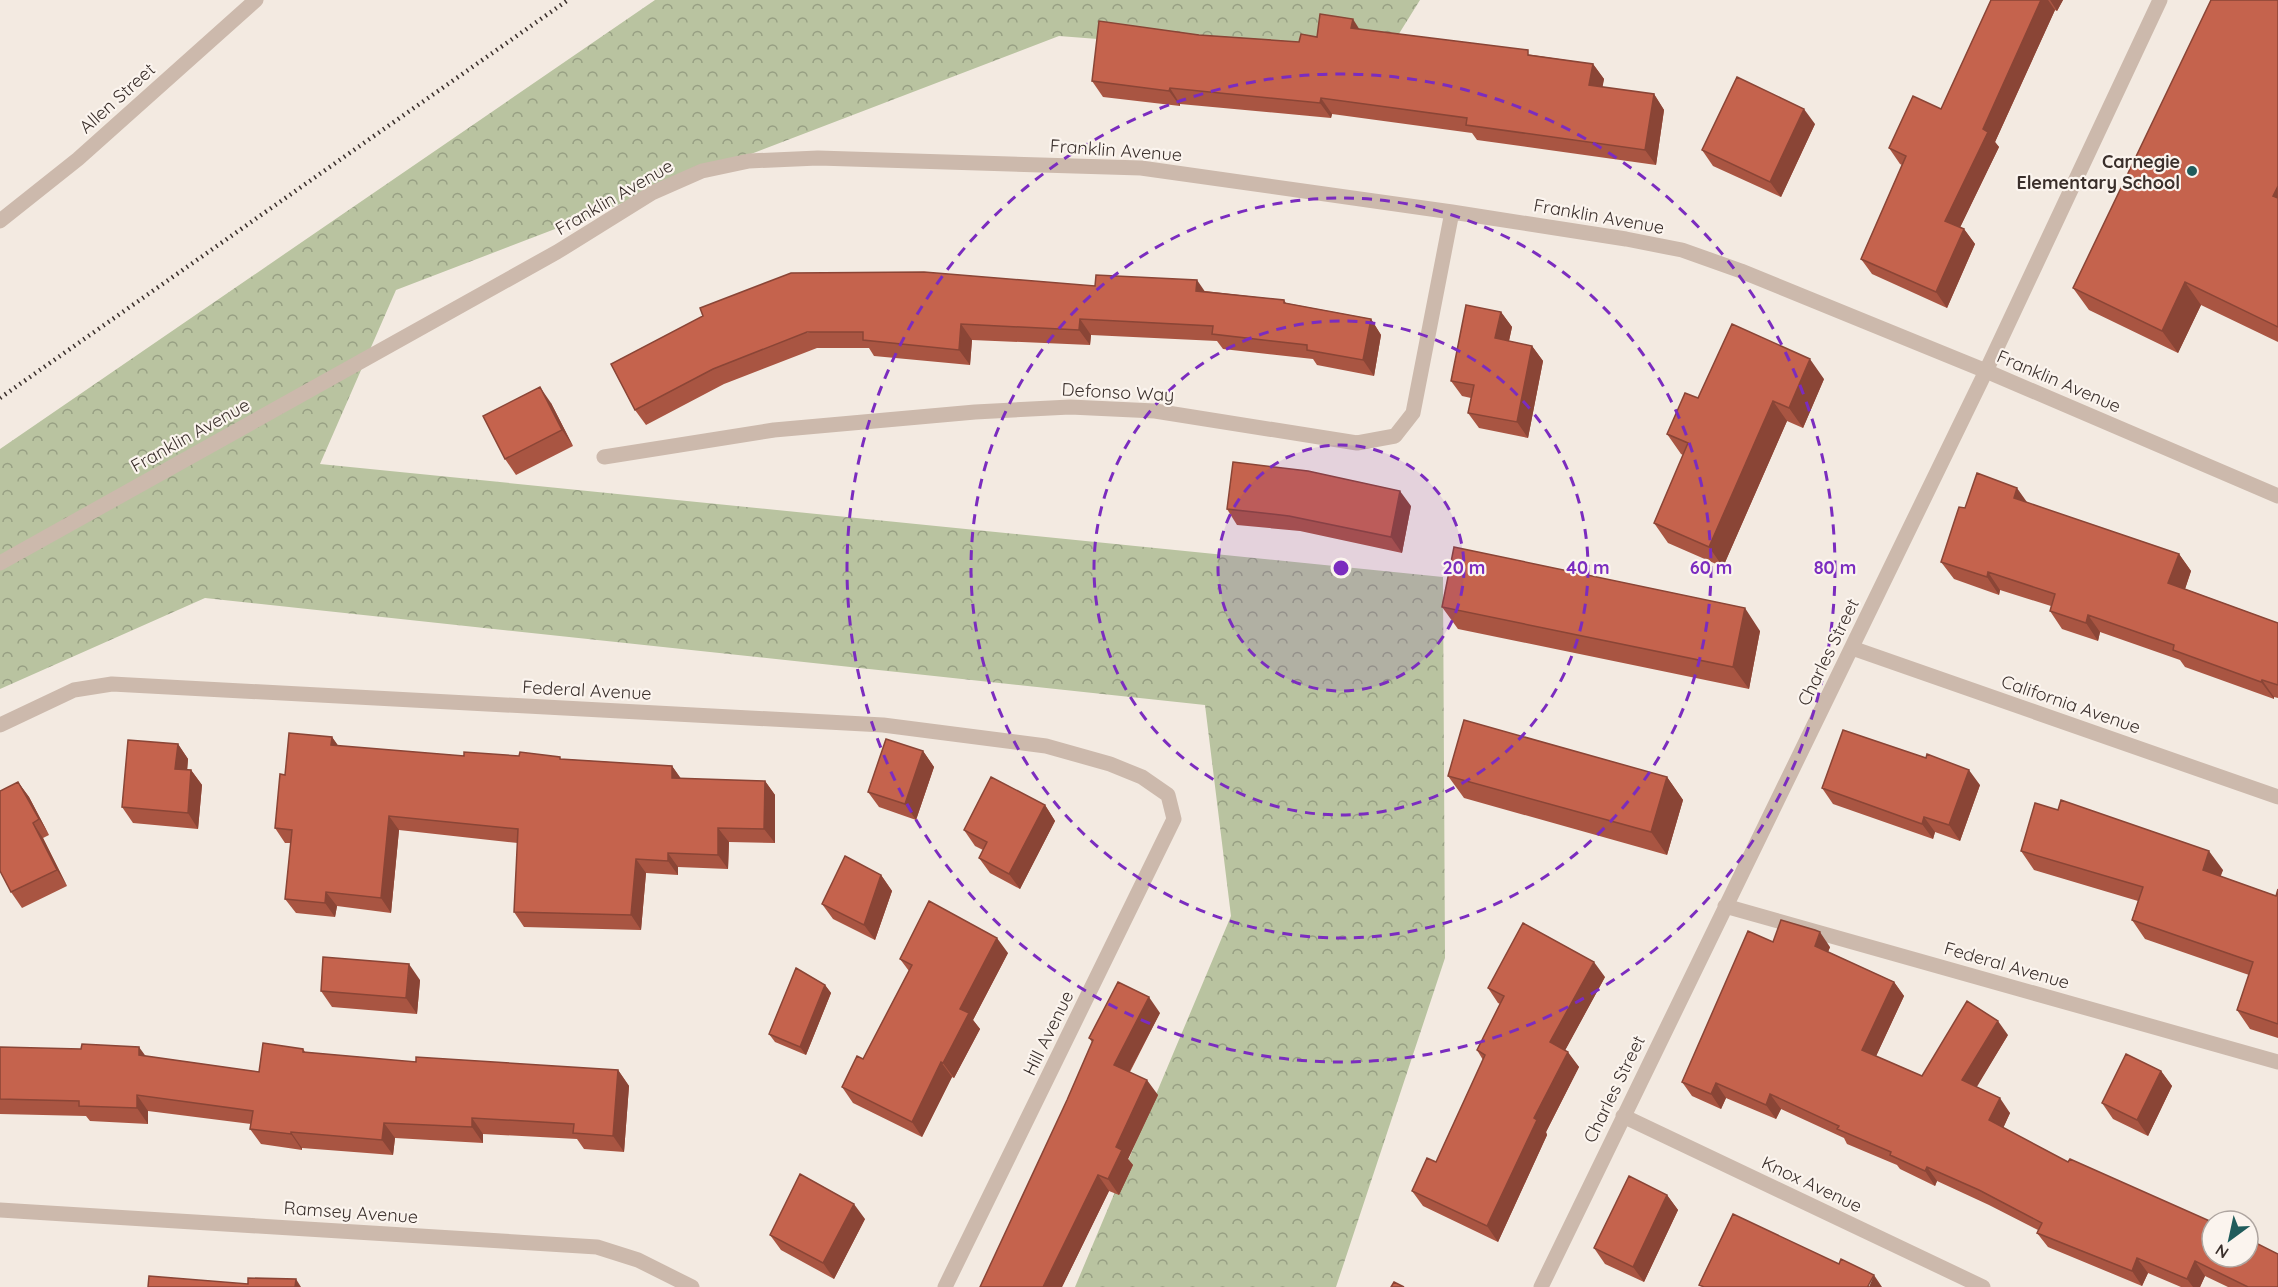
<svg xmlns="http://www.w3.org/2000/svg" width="2278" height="1287" viewBox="0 0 2278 1287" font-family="Quicksand,sans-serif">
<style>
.forest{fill:url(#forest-crowns)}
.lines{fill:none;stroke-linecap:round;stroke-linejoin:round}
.minor{stroke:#ccb9ac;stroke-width:15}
.rail{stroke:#3a2f2b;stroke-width:4.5;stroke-dasharray:1.5 4.5;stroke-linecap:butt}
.wall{fill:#a95542}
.shaded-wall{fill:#8a4536}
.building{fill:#c5634d;stroke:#8a4536;stroke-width:1.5}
.ring{fill:none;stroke:#7b2cbf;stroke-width:3;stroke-dasharray:10 8}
.poi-dot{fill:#205c5c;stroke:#fbf4ee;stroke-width:2}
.labels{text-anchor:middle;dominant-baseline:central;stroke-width:4.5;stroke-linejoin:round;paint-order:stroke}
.street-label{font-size:18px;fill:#3a2f2b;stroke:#fbf4ee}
.poi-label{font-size:18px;font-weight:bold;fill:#3a2f2b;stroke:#fbf4ee;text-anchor:end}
.centre{fill:#7b2cbf;stroke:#fbf4ee;stroke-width:3}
.ring-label{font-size:18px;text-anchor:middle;font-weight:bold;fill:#7b2cbf;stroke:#fbf4ee;stroke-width:4.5;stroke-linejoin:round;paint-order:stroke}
</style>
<defs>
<pattern id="forest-crowns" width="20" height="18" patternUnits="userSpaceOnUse" patternTransform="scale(1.5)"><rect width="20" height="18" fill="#b9c3a0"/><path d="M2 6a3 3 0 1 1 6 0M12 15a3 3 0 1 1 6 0" fill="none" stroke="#979f83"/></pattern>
</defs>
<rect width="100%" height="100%" fill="#f3eae1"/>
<path class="forest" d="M655,0H1420L1382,61L1059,36L396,290L320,464L1443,577L1445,958L1336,1287H1075L1231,916L1205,705L205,598L0,689V449Z"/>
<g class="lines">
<path class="minor" d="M0,221L78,159L256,0
M604,457L774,430L975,412L1070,407L1155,411L1357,443L1395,436L1413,413L1452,212
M0,563L557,252L652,193L702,171L749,161L818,158L1141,168L1452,212L1626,239L1682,250L1741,271L1986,371L2278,496
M1852,648L2278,797
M0,725L74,690L112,684L883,725L1046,746L1110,764L1142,777L1168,795L1174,819L945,1287
M1725,906L2278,1062
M1623,1116L1983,1287
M0,1210L597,1247L638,1260L692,1287
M1541,1287L1986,371L2160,0"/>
<path class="rail" d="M0,398L568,0"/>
</g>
<path class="wall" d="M1991,0H2063L2057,11L2055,10L1995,142L1999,147L1960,227L1964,229L1975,244L1947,308L1872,274L1861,259L1902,165L1900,164L1889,148L1941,109Z
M2278,0V342L2201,305L2178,353L2089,310L2073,288Z
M1360,29L1593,64L1604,79L1602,87L1654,94L1664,110L1656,165L1477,140L1472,133L1332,114L1331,118L1180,104V106L1103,97L1092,81L1199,35L1299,42L1317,37Z
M1815,124L1781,197L1713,166L1702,150Z
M1095,286L1205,291L1284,300L1286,303L1371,319L1381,335L1374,376L1317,365L1313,359L1223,349L1217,341L1091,335L1090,345L972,340L970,365L874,356L869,348H817L724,384L646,425L635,410L611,364Z
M1501,312L1512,327L1509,341L1532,346L1543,361L1528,438L1479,428L1468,413L1471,398L1462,396L1451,381Z
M1824,379L1803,428L1787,421L1723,567L1668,543L1654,523L1683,455L1681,454L1667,434L1698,398Z
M551,403L573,446L516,475L505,459Z
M2027,503L2179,554L2191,571L2185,589L2278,623V698L2274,697V699L2185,667L2180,660L2100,632L2098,641L2062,629L2050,611L2051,606L2000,590L1999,595L1954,579L1941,562L1965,508Z
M1411,506L1402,553L1300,531L1237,525L1227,509Z
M1442,607L1760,631L1749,689L1458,629Z
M332,737L338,746L464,756L562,759L672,766L681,779L765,781L775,795V843L729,842L728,869L678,867V875L646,873L641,930L524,927L514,912L518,843L399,830L391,913L337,906L335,917L296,913L285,899L291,843H285L275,828Z
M178,744L188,759L187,770H191L202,785L198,829L133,823L122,807Z
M923,751L934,767L916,820L879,807L868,792Z
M1448,776L1667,777L1683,800L1667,855L1464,798Z
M18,782L29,797L49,835L43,838L67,886L22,908L11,892Z
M1980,785L1960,841L1935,832L1933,839L1833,804L1822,788Z
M1045,805L1055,821L1020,889L990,873L979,858L983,850L975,846L964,830Z
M2021,851L2223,870L2220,876L2276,896L2278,889V1038L2250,1029L2237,1010L2249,975L2145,939L2132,920L2138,901L2034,870Z
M881,875L892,891L875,940L833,919L822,904Z
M1773,942L1830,947L1828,952L1894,982L1904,996L1876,1056L1922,1076L2008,1035L1976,1087L2010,1113L2003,1128L2278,1287H2228L2205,1276L2200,1287H2181L2148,1273L2142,1286L2048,1247L2037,1233L2038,1230L1989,1205L1937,1181L1935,1186L1900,1169L1897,1165L1847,1144L1844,1138L1781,1109L1776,1119L1726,1098L1721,1109L1692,1096L1682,1082Z
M1008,953L973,1020L980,1029L954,1078L952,1077L922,1137L853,1103L842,1087L863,1059L909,971L900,959Z
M1605,977L1565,1050L1579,1067L1546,1132L1547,1135L1498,1242L1423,1206L1412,1191L1436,1162L1483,1060L1477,1050L1500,1004L1498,1003L1488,988Z
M420,980L417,1014L332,1007L321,991Z
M825,985L831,993L806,1055L775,1042L769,1034Z
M1160,1013L1130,1072L1158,1095L1128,1159L1133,1165L1119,1195L1109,1191L1062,1287L1092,1042L1089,1038Z
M0,1047L146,1056L259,1072L303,1049L306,1053L416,1062L618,1070L629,1086L624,1152L584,1149L577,1139L483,1134V1143L395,1138L393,1155L302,1148V1150L261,1144L250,1129L251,1124L148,1111V1124L90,1121L86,1116L0,1114Z
M2161,1071L2172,1086L2148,1136L2113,1119L2102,1103Z
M1667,1195L1678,1210L1644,1282L1605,1264L1594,1248Z
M865,1219L834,1279L781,1250L770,1235Z"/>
<path class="shaded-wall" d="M2041,0H2048L2055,10L1995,142L1999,147L1956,236L1945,221L1983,129Z
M2050,0H2063L2057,11Z
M1353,19L1363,35L1351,28Z
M1593,64L1604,79L1600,101L1589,85Z
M1170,88L1180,104V106L1169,91Z
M1654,94L1664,110L1656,165L1645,150Z
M1321,98L1332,114L1331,118L1320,103Z
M1804,109L1815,124L1781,197L1770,182Z
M2278,186V202L2273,196Z
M1964,229L1975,244L1947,308L1936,292Z
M1197,280L1208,296L1196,291Z
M2185,282L2201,305L2178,353L2162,331Z
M1501,312L1512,327L1506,354L1495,338Z
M1080,319L1091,335L1090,345L1079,330Z
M1371,319L1381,335L1374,376L1363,360Z
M961,324L972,340L970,365L959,350Z
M1532,346L1543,361L1528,438L1517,422Z
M1810,359L1824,379L1803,428L1789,408Z
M540,387L551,403L573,446L562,430Z
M1773,401L1787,421L1723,567L1709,547Z
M2017,488L2029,505L2014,498Z
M1400,491L1411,506L1402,553L1391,537Z
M2179,554L2191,571L2181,601L2168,583Z
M1988,572L2000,590L1999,595L1987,577Z
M1745,608L1760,631L1749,689L1733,667Z
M2088,615L2100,632L2098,641L2086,623Z
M2262,680L2274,697V699L2261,682Z
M332,737L342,751L331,745Z
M178,744L188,759L186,785L175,769Z
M923,751L934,767L916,820L905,804Z
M672,766L682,780L672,778Z
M191,770L202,785L198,829L188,813Z
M1969,770L1980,785L1960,841L1949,825Z
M1667,777L1683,800L1667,855L1651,832Z
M765,781L775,795V843L764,829Z
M18,782L29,797L49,835L39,819Z
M1045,805L1055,821L1020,889L1009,874Z
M389,816L399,830L391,913L381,898Z
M1924,817L1935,832L1933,839L1922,824Z
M33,823L43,838L67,886L57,870Z
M718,828L729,842L728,869L718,855Z
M2209,851L2223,870L2216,889L2203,870Z
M668,853L678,867V875L668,861Z
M636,859L646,873L641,930L631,915Z
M881,875L892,891L875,940L864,925Z
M326,892L337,906L335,917L325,903Z
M1820,932L1830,947L1825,960L1815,946Z
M997,938L1008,953L973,1020L980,1029L954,1078L943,1063L960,1009Z
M1594,962L1605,977L1561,1058L1550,1042Z
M409,964L420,980L417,1014L406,998Z
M1894,982L1904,996L1872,1065L1862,1050Z
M825,985L831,993L806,1055L800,1047Z
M1149,997L1160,1013L1125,1080L1114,1065Z
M1998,1021L2008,1035L1972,1095L1962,1080Z
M139,1047L150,1062L139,1055Z
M1568,1052L1579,1067L1546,1132L1547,1135L1498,1242L1487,1226L1534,1118Z
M941,1062L952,1077L922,1137L912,1122Z
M618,1070L629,1086L624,1152L613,1136Z
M2161,1071L2172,1086L2148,1136L2137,1120Z
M1147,1080L1158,1095L1128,1159L1133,1165L1119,1195L1108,1179L1116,1147Z
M1716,1083L1726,1098L1721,1109L1711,1094Z
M1770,1094L1781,1109L1776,1119L1766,1105Z
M137,1095L148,1111V1124L137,1108Z
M2000,1098L2010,1113L2000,1135L1989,1120Z
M472,1118L483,1134V1143L472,1127Z
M384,1123L395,1138L393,1155L382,1140Z
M291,1132L302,1148V1150L291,1134Z
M1927,1167L1937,1181L1935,1186L1925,1171Z
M1098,1175L1109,1191L1062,1287H1043Z
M1667,1195L1678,1210L1644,1282L1633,1267Z
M854,1204L865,1219L834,1279L823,1263Z
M2137,1258L2148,1273L2142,1286L2132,1271Z
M2195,1261L2205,1276L2200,1287H2193L2187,1279Z
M1874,1275L1882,1287H1869Z
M296,1279L301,1287H295Z"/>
<path class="building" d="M1991,0H2041L1983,129L1988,132L1945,221L1964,229L1936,292L1861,259L1906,156L1889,148L1913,96L1941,109Z
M2211,0H2278V186L2273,196L2278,198V327L2185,282L2162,331L2073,288Z
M1320,14L1353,19L1351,28L1528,50V55L1593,64L1589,85L1654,94L1645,150L1466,125L1467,118L1321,98L1320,103L1170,88L1169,91L1092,81L1099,21L1199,35L1299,42L1301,34L1317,37Z
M1737,77L1804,109L1770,182L1702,150Z
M924,272L1095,286L1096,275L1197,280L1196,291L1284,300V303L1371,319L1363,360L1307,350V345L1212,334L1213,326L1080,319L1079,330L961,324L959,350L863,340V332H807L713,369L635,410L611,364L703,316L700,308L791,273Z
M1466,305L1501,312L1495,338L1532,346L1517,422L1468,413L1474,385L1451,381Z
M1732,324L1810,359L1789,408L1773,401L1709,547L1654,523L1688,443L1667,434L1685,393L1698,398Z
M540,387L562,430L505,459L483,416Z
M1233,462L1308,471L1400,491L1391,537L1289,516L1227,509Z
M1977,473L2017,488L2014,498L2179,554L2168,583L2278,623V685L2262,680L2261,682L2173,650L2174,645L2088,615L2086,623L2050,611L2055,594L1988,572L1987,577L1941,562L1959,507L1965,508Z
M1454,547L1745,608L1733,667L1442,607Z
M1464,720L1667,777L1651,832L1448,776Z
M1843,730L1926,758L1927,754L1969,770L1949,825L1924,817L1922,824L1822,788Z
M289,733L332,737L331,745L464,756V752L519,756L520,752L560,757V759L672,766V778L765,781L764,829L718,828V855L668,853V861L636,859L631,915L514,912L518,829L389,816L381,898L326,892L325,903L285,899L292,830L275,828L280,774L285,775Z
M886,739L923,751L905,804L868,792Z
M128,740L178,744L175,769L191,770L188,813L122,807Z
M991,777L1045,805L1009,874L979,858L987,842L964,830Z
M18,782L39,819L33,823L57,870L11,892L0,871V791Z
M2061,800L2209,851L2203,870L2276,896L2278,889V1024L2237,1010L2253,962L2132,920L2143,887L2021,851L2035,803L2058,810Z
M845,856L881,875L864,925L822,904Z
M929,901L997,938L960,1009L969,1013L943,1063L941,1062L912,1122L842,1087L857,1056L863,1059L912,965L900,959Z
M1781,920L1815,930L1820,932L1815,946L1894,982L1862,1050L1922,1076L1967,1001L1998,1021L1962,1080L2000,1098L1989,1120L2068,1162L2070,1159L2212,1222V1257H2248V1239L2278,1254V1287H2248L2195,1261L2187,1279L2137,1258L2132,1271L2037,1233L2042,1223L1979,1190L1927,1167L1925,1171L1890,1155L1891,1152L1837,1129L1839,1126L1770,1094L1766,1105L1716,1083L1711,1094L1682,1082L1748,931L1773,942Z
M1523,923L1594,962L1550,1042L1568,1052L1534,1118L1537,1120L1487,1226L1412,1191L1427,1158L1436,1162L1485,1055L1477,1050L1504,996L1488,988Z
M323,957L409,964L406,998L321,991Z
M796,968L825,985L800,1047L769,1034Z
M1118,982L1149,997L1114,1065L1147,1080L1116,1147L1122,1150L1108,1179L1098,1175L1043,1287H980L1067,1100L1093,1040L1089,1038Z
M263,1043L303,1049V1052L416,1062V1057L618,1070L613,1136L573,1133L574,1124L472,1118V1127L384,1123L382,1140L291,1132V1134L250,1129L253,1111L137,1095V1108L79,1106V1101L0,1099V1047L81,1049L82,1044L139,1047V1055L259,1072Z
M2126,1054L2161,1071L2137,1120L2102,1103Z
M800,1174L854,1204L823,1263L770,1235Z
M1629,1176L1667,1195L1633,1267L1594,1248Z
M1733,1214L1839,1264L1841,1259L1874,1275L1868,1286L1869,1287H1704L1699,1285Z
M149,1276L248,1284V1278L296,1279L295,1287H148Z
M1394,1282L1404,1287H1391Z"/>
<circle cx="1341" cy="568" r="123" fill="#7b2cbf" fill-opacity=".12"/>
<g class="ring">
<circle cx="1341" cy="568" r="123"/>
<circle cx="1341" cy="568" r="247"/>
<circle cx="1341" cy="568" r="370"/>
<circle cx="1341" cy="568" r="494"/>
</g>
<circle class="poi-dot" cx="2192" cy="171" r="6"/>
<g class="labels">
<g class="street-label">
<text transform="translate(117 98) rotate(-42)">Allen Street</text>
<text transform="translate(1116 150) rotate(4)">Franklin Avenue</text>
<text transform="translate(614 197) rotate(-30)">Franklin Avenue</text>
<text transform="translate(1599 216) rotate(10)">Franklin Avenue</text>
<text transform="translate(2059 381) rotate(23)">Franklin Avenue</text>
<text transform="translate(1118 392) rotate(3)">Defonso Way</text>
<text transform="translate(190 435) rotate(-29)">Franklin Avenue</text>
<text transform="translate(1828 652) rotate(-64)">Charles Street</text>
<text transform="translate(587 690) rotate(3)">Federal Avenue</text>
<text transform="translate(2071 704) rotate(19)">California Avenue</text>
<text transform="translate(2007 965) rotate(16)">Federal Avenue</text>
<text transform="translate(1048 1033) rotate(-64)">Hill Avenue</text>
<text transform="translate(1614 1089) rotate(-64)">Charles Street</text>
<text transform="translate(1812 1184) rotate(25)">Knox Avenue</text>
<text transform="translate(351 1212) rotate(4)">Ramsey Avenue</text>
</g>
<g class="poi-label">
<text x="2180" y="161">Carnegie<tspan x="2180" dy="21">Elementary School</tspan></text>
</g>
</g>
<circle cx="1341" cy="568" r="9" class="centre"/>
<g class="ring-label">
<text x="1464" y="574">20 m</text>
<text x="1588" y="574">40 m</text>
<text x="1711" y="574">60 m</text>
<text x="1835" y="574">80 m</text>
</g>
<g transform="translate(2230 1239) rotate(213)"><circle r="28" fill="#fbf4ee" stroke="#aea5a0" stroke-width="1.5"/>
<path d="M0-4.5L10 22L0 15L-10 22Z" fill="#205c5c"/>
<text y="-9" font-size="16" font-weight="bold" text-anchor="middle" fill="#3a2f2b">N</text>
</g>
</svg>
